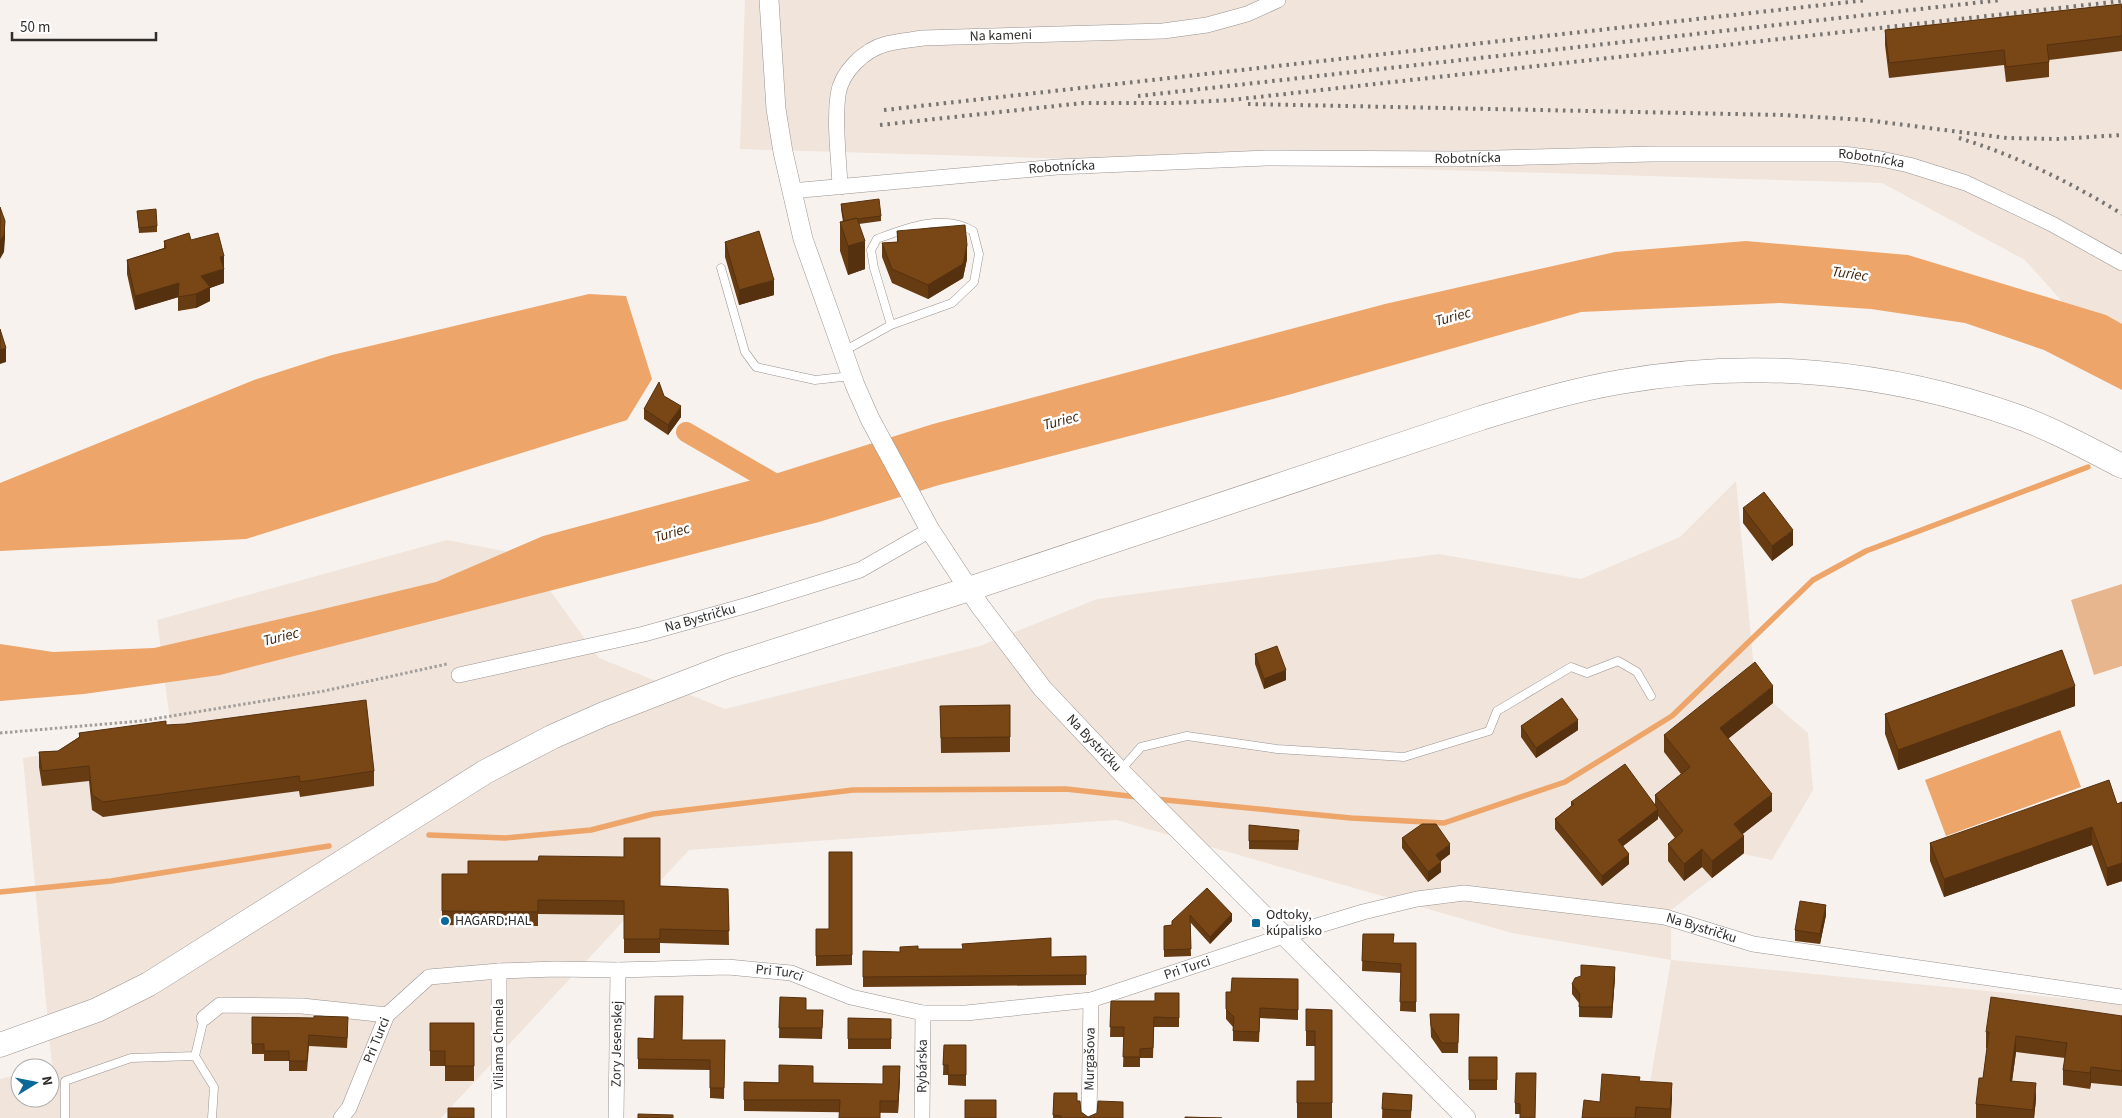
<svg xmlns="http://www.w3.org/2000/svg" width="2122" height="1118" viewBox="0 0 2122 1118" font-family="'Source Sans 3',sans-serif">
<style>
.built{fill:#f0e4db}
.green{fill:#e8b68e}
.water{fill:#eda569}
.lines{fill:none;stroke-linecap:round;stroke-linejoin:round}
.stream{stroke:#eda569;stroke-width:5.5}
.canal{stroke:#eda569;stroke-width:20}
.service-casing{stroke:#999390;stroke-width:9}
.minor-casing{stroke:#999390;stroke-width:16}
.tertiary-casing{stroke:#999390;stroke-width:20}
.primary-casing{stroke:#999390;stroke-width:25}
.path{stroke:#a29e9b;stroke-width:3;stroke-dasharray:2.5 2.5;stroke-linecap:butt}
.service{stroke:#fff;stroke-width:8}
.minor{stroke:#fff;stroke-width:15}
.tertiary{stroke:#fff;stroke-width:19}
.primary{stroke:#fff;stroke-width:24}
.rail{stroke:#777472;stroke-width:4;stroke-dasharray:2.5 5;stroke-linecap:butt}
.wall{fill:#683c13}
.shaded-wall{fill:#55310f}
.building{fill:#794616;stroke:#55310f}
.poi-dot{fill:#0c6898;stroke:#fff;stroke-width:2}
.labels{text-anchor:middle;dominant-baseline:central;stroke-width:5;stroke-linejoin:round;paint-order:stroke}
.street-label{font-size:14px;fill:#302e2d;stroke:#fff}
.poi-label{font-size:14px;fill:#302e2d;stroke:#fff;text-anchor:start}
.water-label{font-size:15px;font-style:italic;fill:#41240a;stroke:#fff}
</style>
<rect width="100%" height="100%" fill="#f8f2ee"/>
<path class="built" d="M745,0H2122V369L2025,260L1882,183L740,149Z
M1736,481L1755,680L1773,703L1808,733L1813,790L1772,860L1744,854L1671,910V960L2122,1004V1118H1644L1671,960L1512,933L1116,820L689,850L441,1118H0V1079L20,1074V1098H50V1068H46L52,1066L23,758L172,736L157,620L447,540L524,555L599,658L725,709L980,646L1097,599L1439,554L1581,579L1680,537Z"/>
<path class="green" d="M2122,584V666L2094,675L2071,600Z"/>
<path class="water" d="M1746,241L1908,255L2106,315L2122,324V390L2044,350L1965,323L1871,309L1780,303L1581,312L1288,395L939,485L819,522L220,675L84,694L0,701V644L53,652L154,648L319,610L436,582L543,536L778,473L933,424L1385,304L1615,252Z
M589,294L626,296L652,379L627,420L246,539L0,551V483L254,380L332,355Z
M2060,730L2081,787L1946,836L1925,780Z"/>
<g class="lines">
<path class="stream" d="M1155,799L1351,818L1444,823L1565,782L1672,716L1813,580L1866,551L2088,467
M429,835L505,838L591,830L653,814L853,790L1066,789L1138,797
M0,892L111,881L329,846"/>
<path class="canal" d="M686,432L786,490"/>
<g class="service-casing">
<path id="service" d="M721,268L745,352L756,367L815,380L851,376
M844,351L891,325L952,303L974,282L979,254L973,231C944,213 906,228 877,239L871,250L874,268L891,325
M1120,771L1141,747L1187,736L1277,749L1404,757L1489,731L1497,711L1571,667L1587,673L1618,661L1637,672L1651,696
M204,1018L195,1056L214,1087L212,1118
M65,1118V1081L131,1058L195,1056"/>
</g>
<g class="minor-casing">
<g id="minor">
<path id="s1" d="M840,187C839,157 834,125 838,95C841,72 864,50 886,44C898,41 911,40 923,38L1163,31L1207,25L1247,14L1278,0"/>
<path id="s2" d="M791,191L1057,167L1267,158L1456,159L1652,154H1843L1881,159L1909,165L1966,183L2052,224L2122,263"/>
<path id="s3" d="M459,675L644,634L748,605L860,570L930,530"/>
<path d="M204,1018L220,1005L302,1006L387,1015"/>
<path id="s4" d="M341,1118L349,1108L387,1015L429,977L499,971L555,969L618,970L728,967L791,973L851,997L923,1013H966L1091,1000L1284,936L1363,912L1417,899L1464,893L1665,917L1753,944L2122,997"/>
<path d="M499,1118V971"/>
<path id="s5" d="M616,1118L618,970"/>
<path id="s6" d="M922,1118L923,1013"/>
<path id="s7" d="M1089,1118L1091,1000"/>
</g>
</g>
<g class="tertiary-casing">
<g id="tertiary">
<path id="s8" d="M769,0L776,109L783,152L803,239L855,385L870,419L930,530L980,606L1042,688L1123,774L1466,1118"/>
</g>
</g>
<g class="primary-casing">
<path id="primary" d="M0,1045L97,1010L149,984L485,772L552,737L604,714L728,666L969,589L1481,418C1527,404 1573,390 1620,382C1753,358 1889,371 2016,416C2052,429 2087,448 2122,466"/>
</g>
<path class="path" d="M0,733L141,721L324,691L447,664"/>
<use href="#service" class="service"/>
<use href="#minor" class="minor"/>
<use href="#tertiary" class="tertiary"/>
<use href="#primary" class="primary"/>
<path class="rail" d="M1138,96L2001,0
M1248,104L1782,115L1866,120L2007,138L2057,139L2122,135
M884,110L1867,0
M880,125L1083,103H1175L1231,100L2122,1
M1959,138C2017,156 2070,182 2122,214"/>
</g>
<path class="wall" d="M2122,4V51L2049,60V77L2006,82L2004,65L1889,78L1885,45V30Z
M841,204L881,216V221L859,224L865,269L848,275L840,251V222H843L841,209Z
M137,211L157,226V232L139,233Z
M897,231L967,259L963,278L928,299L892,283L882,257V243L897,242Z
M191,240L224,256V283L210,288V301L196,308L178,311V297L135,310L127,274V260L164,248V241Z
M725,242L774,295L739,305L725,257Z
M644,409L681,417L668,435L644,419Z
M1743,508L1793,545L1772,561L1743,523Z
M1255,654L1286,680L1264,689L1255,664Z
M1773,703L1728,739L1772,811L1742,834L1744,853L1712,878L1702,867L1684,881L1668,861V844L1675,838L1658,816V819L1623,846L1629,864L1602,886L1555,829V819L1571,806V802L1655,804V795L1681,774L1664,752V735Z
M1010,705V752L941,753L940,706Z
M2075,706L1898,770L1885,734V714Z
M166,725L374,771V786L300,797L299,791L103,817L92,810L89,781L42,786L39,767V752L58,751L79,737V733Z
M1521,726L1578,730L1536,758L1521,737Z
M2122,802V881L2107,886L2092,845L1944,897L1930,861V843L2117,804Z
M1249,825L1299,839L1298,850L1249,849Z
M1402,838L1450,854L1440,861L1441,872L1428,882L1402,848Z
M852,852V965L816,966V929H829Z
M624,857L660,886L728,889L729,945L660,943V953H624V915L538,914V926L442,925V874H468L538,861Z
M1207,888L1232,921L1210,944L1190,922L1191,956L1164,957V926L1172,925Z
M1826,915L1820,944L1795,941V930Z
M1363,934L1394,943H1416V1012L1400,1011L1401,973L1362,971Z
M918,949L1051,957L1086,956V985L863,987V951L900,952Z
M1615,977L1612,1018L1579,1017V1003L1572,994V984Z
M1298,979V1020L1260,1018L1259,1042L1233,1041V1027L1226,1019V992H1231Z
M1179,993V1027H1154L1153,1058H1140V1067H1123L1124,1037H1110L1111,1001H1155Z
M780,997L806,1010H823L822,1039L779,1038Z
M1306,1009L1332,1010V1118H1297V1081H1315V1046H1306Z
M1430,1014H1459L1458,1053H1442L1431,1037Z
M2122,1016V1086L2091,1083L2090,1089L2063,1085V1070L2065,1058L2016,1052L2012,1081L2036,1099L2034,1118H1976V1104L1983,1078L1987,1048H1986V1032Z
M252,1017L314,1018L348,1028L347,1048L309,1046L307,1071H289V1061H264V1054H252Z
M848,1018L891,1019V1049H848Z
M430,1023H474V1081H445V1066H430Z
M638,1038L682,1040H725L724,1099L710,1098V1070L638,1069Z
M944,1045H966V1086L948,1085V1075H943Z
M1469,1057H1497V1090H1469Z
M1536,1073L1520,1114H1515V1103Z
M900,1078L898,1113L744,1111V1082L883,1084Z
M1640,1081L1672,1098L1671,1118H1582L1600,1102Z
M1054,1093L1077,1101L1081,1112L1088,1117L1123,1118H1053Z
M1383,1093L1412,1095L1411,1118H1382Z"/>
<path class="shaded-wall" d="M5,221V239L4,252L0,259V241Z
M865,241V269L848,275V246Z
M967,245V259L963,278L928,299V285Z
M224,256V283L210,288V301L196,308V294L201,276L220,257Z
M774,280V295L739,305V290Z
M179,283V297L135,310V296Z
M6,348V362L0,364V350Z
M681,406V417L668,435V425Z
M1793,530V545L1772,561V546Z
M1286,670V680L1264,689V679Z
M1773,686V703L1720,745V728Z
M2075,686V706L1898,770V750Z
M1578,720V730L1536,758V748Z
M1772,794V811L1734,841V824Z
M1658,809V819L1618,850V840Z
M2092,827V845L1944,897V879Z
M1744,836V853L1712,878V861Z
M1450,844V854L1436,865V855Z
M1702,849V867L1684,881V864Z
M1629,854V864L1602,886V876Z
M1441,862V872L1428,882V872Z
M2122,863V881L2107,886V868Z
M1826,905V915L1820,944V934Z
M1232,914V921L1210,944V937Z
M1615,967V977L1612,1018V1007Z
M2016,1036V1052L2010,1096V1081Z
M900,1066V1078L898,1113V1101Z
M2091,1067V1083L2090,1089V1073Z
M1672,1083V1098L1670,1118V1109Z
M2036,1083V1099L2034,1118H2033Z"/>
<path class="building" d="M2122,4V36L2047,45L2049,62L2006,67L2004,50L1889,63L1885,30Z
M879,199L881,216L858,219L857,218L844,221L841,204Z
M0,207L5,221L4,235L0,241Z
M156,209L157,226L139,228L137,211Z
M857,218L865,241L848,246L840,222Z
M965,225L967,245L963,264L928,285L892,269L882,243L898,242L897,231Z
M759,231L774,280L739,290L725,242Z
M189,233L191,240L218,233L224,256L220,257L224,269L201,276L210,287L196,294L178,297L179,283L135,296L127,260L166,248L164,241Z
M0,329L6,348L0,350Z
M659,382L664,396L681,406L668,425L644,409Z
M1764,492L1793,530L1772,546L1743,508Z
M1277,646L1286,670L1264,679L1255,654Z
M2062,650L2075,686L1898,750L1885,714Z
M1755,662L1773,686L1720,728L1772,794L1734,824L1744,836L1712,861L1702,849L1684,864L1668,844L1683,831L1655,795L1690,767L1664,735Z
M1562,698L1578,720L1536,748L1521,726Z
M366,700L374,771L300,782L299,776L103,802L92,795L89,766L42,771L39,752L58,751L80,737L79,733L166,721V725L185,724Z
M1010,705V737L941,738L940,706Z
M1625,764L1658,809L1618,840L1629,854L1602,876L1555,819L1574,804L1571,802Z
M2109,780L2117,804L2122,802V863L2107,868L2092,827L1944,879L1930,843Z
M1422,824H1436L1450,844L1436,855L1441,862L1428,872L1402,838Z
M1249,825L1299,830L1298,841H1249Z
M624,838H660V886L728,889L729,931L660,929V939H624V901L538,900V912L442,911V874H468V861H538L539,856L624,857Z
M829,852H852V955L816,956V929H829Z
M1207,888L1232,914L1210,937L1190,915L1191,949L1164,950V926L1172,925V921Z
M1800,901L1826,905L1820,934L1795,930Z
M1363,934H1394L1393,943H1416V1002H1400L1401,964L1362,961Z
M1051,938V957L1086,956V975L863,977V951L900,952V947L918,946V949H963L962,944Z
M1581,965L1615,967L1612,1007H1579L1580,994L1572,984L1575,978L1581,976Z
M1232,978L1298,979V1010L1260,1008L1259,1032L1233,1031L1234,1017L1226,1009V992H1231Z
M1155,993H1179V1018L1154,1017L1153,1048L1140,1049V1057H1123L1124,1027H1110L1111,1001H1155Z
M655,996H683L682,1040H725L724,1088H710V1060L638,1059V1038L654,1039Z
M780,997L806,998V1010H823L822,1028H779Z
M1991,997L2122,1016V1071L2091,1067L2090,1073L2063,1070L2067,1043L2016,1036L2010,1081L2036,1083L2033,1110L1976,1104L1979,1078H1983L1989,1032H1986Z
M1306,1009L1332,1010V1103H1297V1081H1315V1031H1306Z
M1430,1014H1459L1458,1043H1442L1431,1026Z
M314,1016L348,1017L347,1038L309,1035L307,1061H289V1051H264V1044H252V1017L314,1018Z
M848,1018L891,1019V1039H848Z
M430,1023H474V1066H445V1051H430Z
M944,1045H966V1075H948V1065H943Z
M1469,1057H1497V1080H1469Z
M779,1065L813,1066V1083L883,1084V1066H900L898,1101H880V1118H839L840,1100H744V1082L779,1083Z
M1516,1073H1536L1535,1118H1520V1104L1515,1103Z
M1602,1074L1640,1077L1639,1081L1672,1083L1670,1109L1636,1107L1635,1118H1582L1584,1100L1600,1102Z
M1054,1093H1077V1101H1080L1081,1112L1088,1117L1097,1113L1098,1101L1123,1102V1118H1061V1116L1053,1115Z
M1383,1093L1412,1095L1411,1111L1382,1109Z
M965,1100H996V1118H965Z
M448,1108H474V1118H448Z
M638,1114L673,1115V1118H638Z
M1185,1117L1222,1118H1185Z"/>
<g class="poi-dot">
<circle cx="445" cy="921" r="5"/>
<rect x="1251" y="918" width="10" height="10" rx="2.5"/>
</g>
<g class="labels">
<g class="street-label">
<text stroke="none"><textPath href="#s1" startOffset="281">Na kameni</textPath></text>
<text stroke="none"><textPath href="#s2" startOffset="678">Robotnícka</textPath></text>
<text stroke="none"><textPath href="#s2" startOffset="1082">Robotnícka</textPath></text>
<text stroke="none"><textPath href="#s2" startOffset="272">Robotnícka</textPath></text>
<text stroke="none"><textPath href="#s3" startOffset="248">Na Bystričku</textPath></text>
<text stroke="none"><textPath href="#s8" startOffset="830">Na Bystričku</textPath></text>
<text stroke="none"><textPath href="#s4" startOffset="1469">Na Bystričku</textPath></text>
<text stroke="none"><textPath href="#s4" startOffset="941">Pri Turci</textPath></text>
<text stroke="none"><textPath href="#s4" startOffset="521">Pri Turci</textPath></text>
<text stroke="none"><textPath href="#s4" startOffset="86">Pri Turci</textPath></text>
<text transform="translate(499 1044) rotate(-90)">Viliama Chmela</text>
<text stroke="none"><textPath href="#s5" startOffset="74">Zory Jesenskej</textPath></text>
<text stroke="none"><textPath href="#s7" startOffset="59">Murgašova</textPath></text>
<text stroke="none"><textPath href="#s6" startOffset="52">Rybárska</textPath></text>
</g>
<g class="poi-label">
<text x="1266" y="915">Odtoky,<tspan x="1266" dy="16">kúpalisko</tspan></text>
<text x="455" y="921">HAGARD:HAL</text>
</g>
<g class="water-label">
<text transform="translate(1850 274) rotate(8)">Turiec</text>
<text transform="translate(1453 317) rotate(-15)">Turiec</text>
<text transform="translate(1061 421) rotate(-15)">Turiec</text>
<text transform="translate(672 533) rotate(-16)">Turiec</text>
<text transform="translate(281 637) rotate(-14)">Turiec</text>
</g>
</g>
<g transform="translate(35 1083) rotate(80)"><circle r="24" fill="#ffffff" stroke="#acabab"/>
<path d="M0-4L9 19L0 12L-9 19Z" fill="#0c6898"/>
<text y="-8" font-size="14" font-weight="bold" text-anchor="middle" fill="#302e2d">N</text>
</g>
<path d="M12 32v8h144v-8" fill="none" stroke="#302e2d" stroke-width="2.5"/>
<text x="20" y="32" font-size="15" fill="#302e2d" stroke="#ffffff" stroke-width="4" paint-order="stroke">50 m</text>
</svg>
